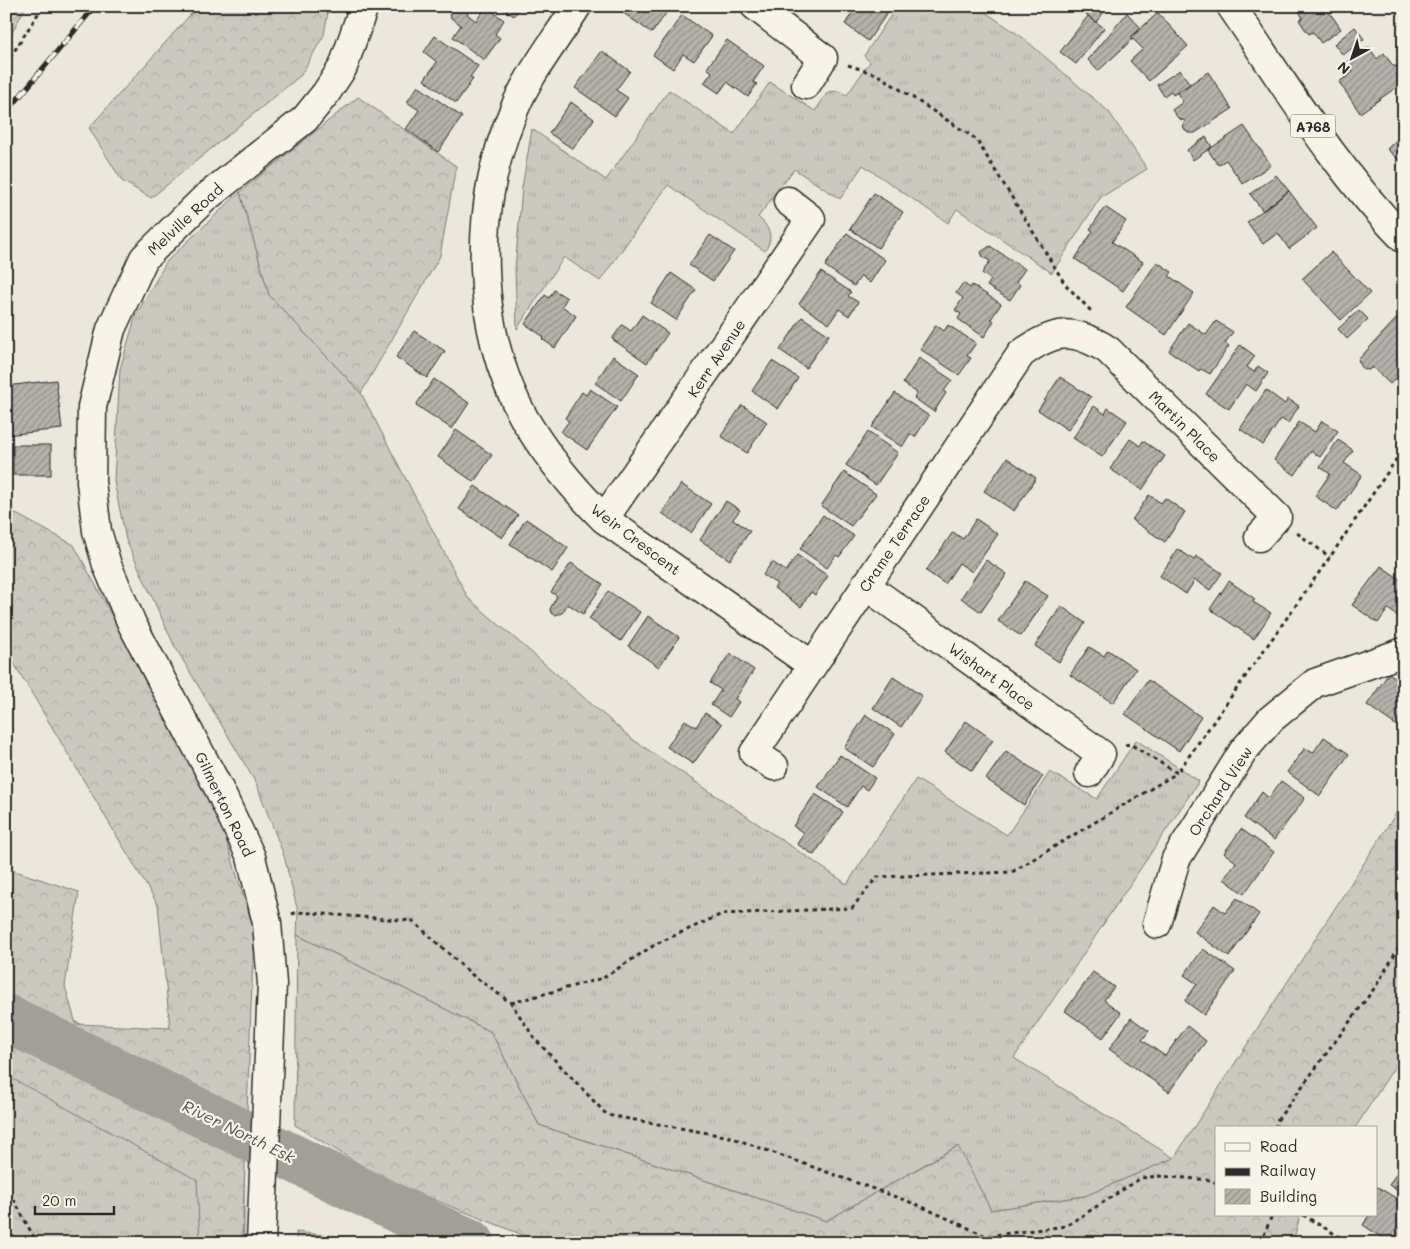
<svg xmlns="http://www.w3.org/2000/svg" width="1410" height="1249" viewBox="0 0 1410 1249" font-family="Mali,sans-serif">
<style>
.grass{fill:url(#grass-tufts);stroke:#7b7a75}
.forest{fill:url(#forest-crowns);stroke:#7b7a75}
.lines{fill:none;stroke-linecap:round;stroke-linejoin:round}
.river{stroke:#a29f98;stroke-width:48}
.building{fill:url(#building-hatch);stroke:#2b2b2b}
.minor-casing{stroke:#2b2b2b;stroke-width:31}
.major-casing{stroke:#2b2b2b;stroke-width:31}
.path{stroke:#2b2b2b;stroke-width:3;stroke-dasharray:4 4;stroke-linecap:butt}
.minor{stroke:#f7f3e8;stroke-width:28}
.major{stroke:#f7f3e8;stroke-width:28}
.rail-casing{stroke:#2b2b2b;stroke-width:5.5}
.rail{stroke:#f7f3e8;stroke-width:4;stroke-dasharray:11;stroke-linecap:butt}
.labels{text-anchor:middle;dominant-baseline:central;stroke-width:4.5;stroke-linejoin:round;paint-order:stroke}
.shield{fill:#f7f3e8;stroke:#686764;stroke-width:1}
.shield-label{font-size:14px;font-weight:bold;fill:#2b2b2b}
.street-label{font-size:15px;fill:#2b2b2b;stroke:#f7f3e8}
.water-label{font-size:16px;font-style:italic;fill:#555451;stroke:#f7f3e8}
</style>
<defs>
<pattern id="grass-tufts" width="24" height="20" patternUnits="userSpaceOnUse" patternTransform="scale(1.25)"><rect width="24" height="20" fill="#cbc8bf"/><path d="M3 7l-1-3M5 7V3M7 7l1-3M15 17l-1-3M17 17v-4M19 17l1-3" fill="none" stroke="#aeaca4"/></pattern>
<pattern id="forest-crowns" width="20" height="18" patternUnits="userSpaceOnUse" patternTransform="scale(1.25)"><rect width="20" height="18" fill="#cbc8bf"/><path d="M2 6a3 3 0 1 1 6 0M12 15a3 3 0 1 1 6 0" fill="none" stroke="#aeaca4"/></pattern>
<pattern id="building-hatch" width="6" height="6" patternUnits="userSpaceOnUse" patternTransform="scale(1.25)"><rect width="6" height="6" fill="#b5b2ab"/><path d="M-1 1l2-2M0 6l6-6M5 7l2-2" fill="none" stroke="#93918b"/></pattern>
</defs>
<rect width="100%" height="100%" fill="#ebe7dd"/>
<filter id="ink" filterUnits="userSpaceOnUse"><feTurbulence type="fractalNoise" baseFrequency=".02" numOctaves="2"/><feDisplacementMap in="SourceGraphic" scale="10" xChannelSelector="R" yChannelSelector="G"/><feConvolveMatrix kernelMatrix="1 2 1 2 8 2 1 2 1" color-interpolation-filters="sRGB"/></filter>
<g filter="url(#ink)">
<path class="grass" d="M897,6H976L1022,37L1109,112L1147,169L1100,198L1052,273L957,209L948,223L863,165L840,199L794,169L758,217C770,228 774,237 765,251L668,185L600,281L564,257L517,329L515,270L522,188L532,129L606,180L669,90L734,134L770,82L815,111L828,92L838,91L847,95L870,62L864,56Z
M240,192L269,295L361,393L468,598L632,739L847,884L916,779L1007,835L1050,772L1097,799L1136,740L1199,781L1014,1058L1174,1158L1085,1196L991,1210L957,1146L826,1221L539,1125L491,1032L297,935L298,912L284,856L256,783L174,645L126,540L114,481L120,369L136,315L167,261Z
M6,985L111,1040L244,1100V1243H6Z"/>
<path class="forest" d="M6,6H26L6,44Z
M198,6H329L324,35L301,75L151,198L122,181L89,128Z
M358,97L456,166L440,256L361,393L269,295L240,192Z
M6,488L14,513L74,545L217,811L254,930L242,1243H200L197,1180L6,1075V868L79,892L65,986L76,1024L170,1028L158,905L6,650Z
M1404,801V1052L1355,1128H1216V1215H1300L1293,1243H543L387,1181L295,1125L297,935L491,1032L539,1125L826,1221L958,1146L991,1210L1085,1196L1174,1158Z
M296,1232L386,1242L389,1243H296Z"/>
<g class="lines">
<path class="river" d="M6,1018L430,1225L471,1243"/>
</g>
<path class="building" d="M454,6H464L467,9L468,15L476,21L486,7L504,20L495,34L500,38L484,60L453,37L461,25L451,18L450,11Z
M499,6H521L514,16Z
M622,6H665L669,9L652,33L619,10Z
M857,6H892L868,41L845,24Z
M1076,6H1109L1096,22Z
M1296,6H1325L1341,29L1321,43L1313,32L1309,34L1307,32L1299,20L1303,18Z
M1127,13L1141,28L1131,37L1133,39L1098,71L1088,60Z
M1158,13L1188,46L1149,81L1130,61L1143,49L1131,37Z
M682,15L712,36L694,61L683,54L673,69L653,55Z
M1088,16L1104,28L1076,64L1060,52Z
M1355,27L1364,39L1343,55L1334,44Z
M435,36L478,66L470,77L473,79L456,103L424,80L437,62L424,52Z
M727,40L764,66L753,82L757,84L748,97L727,82L719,93L704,83L712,72L707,68Z
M1369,47L1377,59L1384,53L1393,66L1402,67L1404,70V82L1360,113L1339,82L1353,72L1346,62Z
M602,51L630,71L616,90L628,98L615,116L575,88Z
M1180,70L1190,84L1173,95L1171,91L1164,96L1157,85Z
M1208,72L1232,109L1195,133H1188L1183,127L1185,121L1178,118L1172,110L1183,102L1177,93Z
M418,86L462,117L438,152L406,129L419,110L407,102Z
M571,102L594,119L573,149L549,133Z
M1244,126L1271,165L1243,184L1226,160L1218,165L1208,150Z
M1404,132V165L1387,149Z
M1206,137L1212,147L1193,160L1187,150Z
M1276,175L1289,191L1263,211L1250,194Z
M1289,191L1317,228L1289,249L1278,233L1263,244L1247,222Z
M874,193L903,212L878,248L850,229Z
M1105,207L1126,221L1112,242L1143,262L1123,291L1075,259L1093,231L1090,229Z
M847,233L885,260L870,283L861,276L854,286L825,266Z
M710,235L734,251L713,281L689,265Z
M990,246L1025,269L1016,282L1020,285L1010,300L987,286L991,280L982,273L990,261L983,257L981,252Z
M1331,252L1370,293L1341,320L1302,279Z
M1157,262L1172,272L1169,276L1194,293L1166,335L1126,307Z
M821,272L851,292L848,296L858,302L849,316L839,309L829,324L799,304Z
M671,273L696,290L676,320L651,303Z
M963,283L970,288L972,285L1001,304L991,319L994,321L984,337L958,319L961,314L955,310L963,298L956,293Z
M554,290L567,298L562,306L576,316L555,348L542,339L544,337L525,324L545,295L549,298Z
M1359,310L1368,319L1347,339L1338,329Z
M642,315L668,333L647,363L612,339L622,325L631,331Z
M802,317L829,335L806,368L780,350Z
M1397,318L1404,324V370L1390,384L1372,367L1369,370L1363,369L1358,360Z
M1216,321L1233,332L1225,343L1229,346L1210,374L1201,369L1199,371L1169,351L1188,323L1206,335Z
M936,325L944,331L948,325L976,343L967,356L971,358L959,375L920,349Z
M414,331L445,351L427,378L396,357Z
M1240,345L1255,356L1247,367L1254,372L1258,366L1268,373L1256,391L1246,384L1229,409L1206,394Z
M613,356L639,374L621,401L595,383Z
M919,358L952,380L944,391L946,393L934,412L914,398L917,393L903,383Z
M772,361L798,378L778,409L752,391Z
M1060,377L1091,397L1068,430L1038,410Z
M434,379L469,403L452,429L416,405Z
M56,380L62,429L6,435V386Z
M590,389L617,407L587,450L561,432L569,421L565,418L582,392L586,395Z
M1266,390L1285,404L1288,399L1299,406L1288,423L1281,419L1263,445L1240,429Z
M895,393L929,416L915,437L910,434L902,447L872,427Z
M742,405L767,422L747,453L721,436Z
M1094,406L1105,414L1108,408L1127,421L1102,457L1073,438Z
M1322,421L1338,431L1320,457L1311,451L1295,475L1274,460L1299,422L1315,432Z
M456,430L492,455L474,482L438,457Z
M868,432L898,453L876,485L846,465Z
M1130,439L1140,446L1143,441L1165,456L1142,490L1110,469Z
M1338,440L1353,450L1344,463L1362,475L1337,511L1315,496L1330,474L1320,467Z
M13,445H51V475H13Z
M1007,458L1036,478L1014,511L984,491Z
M844,472L876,494L851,526L821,506Z
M681,484L711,504L691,533L662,513Z
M475,486L518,515L502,538L459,509Z
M1149,495L1161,503L1165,498L1185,512L1165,542L1132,520Z
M726,501L740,510L733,519L750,531L730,560L700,540Z
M823,515L854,536L839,557L836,555L827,568L800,549Z
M526,519L568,548L552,572L510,544Z
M976,519L998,534L972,572L959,563L945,584L926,571L953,532L963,539Z
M1178,549L1194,560L1196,556L1222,573L1210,590L1195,580L1186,594L1160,576Z
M797,555L828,576L815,595L811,592L801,607L774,588L777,584L763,575L772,562L786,571Z
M986,560L1007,574L981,612L961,598Z
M571,563L603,584L583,614L568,604L562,613L555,615L551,613L550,609L557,596L551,592Z
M1381,566L1404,582V613L1400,618L1388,609L1378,623L1352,605Z
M1025,581L1048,596L1021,636L998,621Z
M1229,581L1255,599L1253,602L1271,613L1254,639L1210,609Z
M608,591L640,612L621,641L589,619Z
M1061,606L1085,623L1059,662L1035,646Z
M648,616L679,637L659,667L628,646Z
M1089,647L1104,656L1108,650L1136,669L1113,703L1070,675Z
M730,653L754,670L735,699L739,702L729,717L711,705L721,690L710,683Z
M1389,673L1404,684V690L1400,695L1404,698V731L1367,705Z
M893,677L922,696L901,727L873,708Z
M1148,680L1201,717L1179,751L1125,714Z
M705,713L722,724L693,764L667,747L685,720L696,727Z
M866,715L895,734L873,767L844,748Z
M966,721L993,740L972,771L945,752Z
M1324,737L1349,754L1320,796L1287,772L1305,748L1313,753Z
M1006,751L1043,776L1024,805L986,779Z
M840,755L875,778L867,790L861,786L847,807L818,787Z
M1281,781L1305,798L1274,840L1244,818L1262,792L1269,798Z
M815,794L843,812L814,855L797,844L804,833L793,826Z
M1241,829L1274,852L1244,894L1224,879L1236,862L1224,853Z
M1237,898L1259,914L1229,957L1195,932L1214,905L1225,913Z
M1203,949L1235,971L1204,1015L1185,1001L1197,984L1184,975Z
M1093,972L1114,987L1104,1000L1121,1013L1103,1038L1065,1011Z
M1131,1018L1149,1031L1142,1040L1165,1056L1187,1026L1206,1041L1169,1092L1109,1049Z
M1404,1162V1195L1389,1185Z
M1376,1186L1404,1203V1235L1399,1243H1390L1363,1225L1369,1215H1376Z"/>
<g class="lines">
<g class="minor-casing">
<path id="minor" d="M577,6C556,40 529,73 514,110C473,205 474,327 524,418C546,456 574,489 604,519L812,665
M755,6L823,58L806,85
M604,519L811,219L788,201
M865,585L1101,754L1089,773
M774,766L754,753L1021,354C1055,329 1073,328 1108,350L1277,517L1259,537
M1157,924L1176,859L1244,750L1271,719L1315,683L1404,652"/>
</g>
<g class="major-casing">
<path id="major" d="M1231,6C1286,86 1336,170 1404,239
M261,1243L272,984L267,923L251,857L219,789L132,624L107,565L97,531L91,482L92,407L111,329L144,258L204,199L305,119L326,93L343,67L364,6"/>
</g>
<path class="path" d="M6,64L43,6
M848,65L878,75L976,139L1065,284L1091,311
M1297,533L1330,557
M1125,745L1130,744L1177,773L1330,557L1404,448
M292,914L298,912L413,921L471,974L511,1003L535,1039L607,1115L730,1137L918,1205L986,1236L1066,1226L1141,1178L1158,1176L1211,1180L1216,1183
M511,1003L603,978L656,944L722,914L852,908L877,877L1012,872L1177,773
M1276,1128V1122L1376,986L1404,939
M6,1185L37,1243
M1303,1215L1350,1243
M1261,1243L1272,1215"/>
<use href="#minor" class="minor"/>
<use href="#major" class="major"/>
<g class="rail-casing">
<path id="rail" d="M6,113L95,6"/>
</g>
<use href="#rail" class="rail"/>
</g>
</g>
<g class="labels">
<rect class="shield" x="1290.5" y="114.5" width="45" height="23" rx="4"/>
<g class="shield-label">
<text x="1313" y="126">A768</text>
</g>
<g class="street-label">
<text transform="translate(185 219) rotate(-43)">Melville Road</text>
<text transform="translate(716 358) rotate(-56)">Kerr Avenue</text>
<text transform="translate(1185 426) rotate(45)">Martin Place</text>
<text transform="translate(636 539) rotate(37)">Weir Crescent</text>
<text transform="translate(894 543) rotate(-56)">Crame Terrace</text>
<text transform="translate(992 676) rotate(36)">Wishart Place</text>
<text transform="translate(1220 791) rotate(-57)">Orchard View</text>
<text transform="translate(225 804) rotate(64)">Gilmerton Road</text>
</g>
<g class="water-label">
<text transform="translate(239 1131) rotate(26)">River North Esk</text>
</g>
</g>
<rect width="1410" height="1249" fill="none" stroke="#f7f3e8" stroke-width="25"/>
<rect x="12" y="12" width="1385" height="1224" fill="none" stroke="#2b2b2b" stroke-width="2" filter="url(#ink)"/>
<rect x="1215" y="1126" width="162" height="90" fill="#f7f3e8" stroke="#a5a39c"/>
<rect x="1225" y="1143" width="25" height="8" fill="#f7f3e8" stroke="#a5a39c"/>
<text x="1260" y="1152" font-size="15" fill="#2b2b2b">Road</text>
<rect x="1225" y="1168" width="25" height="8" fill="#2b2b2b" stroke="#a5a39c"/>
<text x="1260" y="1176" font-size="15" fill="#2b2b2b">Railway</text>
<rect x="1225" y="1189" width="25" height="15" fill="url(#building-hatch)" stroke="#a5a39c"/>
<text x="1260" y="1202" font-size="15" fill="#2b2b2b">Building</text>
<g transform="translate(1352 58) rotate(220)" stroke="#f7f3e8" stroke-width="4" paint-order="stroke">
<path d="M0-4L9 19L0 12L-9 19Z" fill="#2b2b2b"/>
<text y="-8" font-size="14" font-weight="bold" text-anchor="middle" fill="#2b2b2b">N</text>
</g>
<path d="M35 1206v8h79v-8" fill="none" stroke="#2b2b2b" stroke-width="2.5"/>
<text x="42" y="1206" font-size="15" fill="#2b2b2b" stroke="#f7f3e8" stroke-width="4" paint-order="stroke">20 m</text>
</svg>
